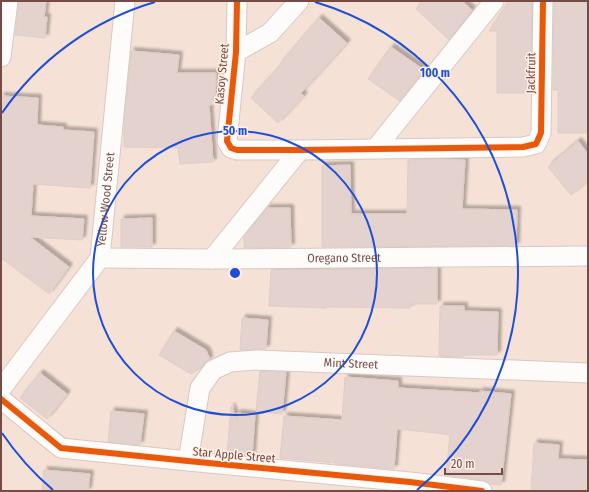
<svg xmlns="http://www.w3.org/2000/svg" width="589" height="492" viewBox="0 0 589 492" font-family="'Fira Sans Condensed',sans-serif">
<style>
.residential{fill:#f5e1d6}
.building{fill:#e3d2cd;stroke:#e0cdc7;filter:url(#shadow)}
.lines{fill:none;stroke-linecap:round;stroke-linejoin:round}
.minor-casing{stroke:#d8c9c4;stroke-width:21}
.minor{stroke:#fefcfb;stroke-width:19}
.cycleway-casing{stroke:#fff0e6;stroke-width:8}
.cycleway{stroke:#e8590c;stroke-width:6}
.ring{fill:none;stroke:#1d4ed8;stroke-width:2}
.labels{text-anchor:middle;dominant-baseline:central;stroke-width:3;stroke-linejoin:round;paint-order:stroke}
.street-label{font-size:12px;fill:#754c45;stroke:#fff0e6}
.centre{fill:#1d4ed8;stroke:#fff0e6;stroke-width:2}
.ring-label{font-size:12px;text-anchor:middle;font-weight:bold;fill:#1d4ed8;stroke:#fff0e6;stroke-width:3;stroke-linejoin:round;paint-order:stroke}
</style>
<defs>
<filter id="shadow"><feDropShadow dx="3.5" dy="-3.5" stdDeviation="1" flood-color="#0004"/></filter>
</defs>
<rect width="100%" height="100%" fill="#f7ece5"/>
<path class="residential" d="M1,1H588V491H1Z"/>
<path class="building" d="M19,1H46L44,17H47L45,38L15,35Z
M422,1H462L472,10L449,40L416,9Z
M509,1H532L531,90H528V93H497V31H489Z
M554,1H588V133H558V90H553Z
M319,18L347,43L301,93L304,96L278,123L251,98L281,65L280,64Z
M391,47L424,70L400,101L368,79Z
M131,51L179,55L177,73H216L215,104L209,105L213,162L180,164L178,148L124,147V124Z
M1,96L38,98L37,125L63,127V130L94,132L90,188L33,184L31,216L84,219L82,240L30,237L69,267L49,294L1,258Z
M578,141L588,154V181L571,195L548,167Z
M437,159L465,160L462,209L517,210L516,246L322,247V166L350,165L351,214H407L408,160Z
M267,208H290L291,247L244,248V237Z
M152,218V247H121V219Z
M437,268V304H410V308L326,307V308L269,306L271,270Z
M440,306H464V311L498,312L497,355H463V357L439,356Z
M242,318L268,320L266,349L240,350Z
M174,331L206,350L209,357V360L204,363L201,368L191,374L159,355Z
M260,371L286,372L282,414L256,411Z
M40,373L67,394L47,419L20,398Z
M345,377L398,381V388L480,393V391L511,394L501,485L490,484L488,482L483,480L446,475L450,435L436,433L397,429L394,469L336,464V463L280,458L284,416L342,420Z
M231,406L237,420V413L255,415L252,456L227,454Z
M111,411L144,414L140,445L108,442Z
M534,443L559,445L558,459L588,460V491H531Z
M44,470L90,474L88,491H42Z"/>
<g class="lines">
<g class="minor-casing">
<g id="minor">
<path d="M237,1L236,52L227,141L231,148L237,150H300L523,147L536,144L541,133L543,1"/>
<path d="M236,52L270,33L299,1"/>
<path d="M1,57L8,1"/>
<path d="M375,149L494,1"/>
<path id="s1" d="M100,258L212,259L588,256"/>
<path d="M212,259L300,150"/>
<path id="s2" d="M1,389L100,258L125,1"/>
<path d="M1,399L61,448L188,461L410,482L482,491"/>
<path id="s3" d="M188,461L200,388L213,370L230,362L257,360L588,373"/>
</g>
</g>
<use href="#minor" class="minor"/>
<g class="cycleway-casing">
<path id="cycleway" d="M237,1L236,52L227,141L231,148L237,150H300L523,147L536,144L541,133L543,1
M1,399L61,448L188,461L410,482L482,491"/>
</g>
<use href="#cycleway" class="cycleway"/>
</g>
<g class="ring">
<circle cx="235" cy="273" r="142"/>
<path d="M53 490A283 283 0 0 1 2 433M2 113A283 283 0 0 1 155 2M315 2A283 283 0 0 1 417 490"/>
</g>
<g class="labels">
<g class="street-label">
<text transform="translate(531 73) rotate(-89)">Jackfruit</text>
<text transform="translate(222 74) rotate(-85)">Kasoy Street</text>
<text stroke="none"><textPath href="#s2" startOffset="223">Yellow Wood Street</textPath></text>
<text stroke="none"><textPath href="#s1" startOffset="244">Oregano Street</textPath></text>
<text stroke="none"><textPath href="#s3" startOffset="236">Mint Street</textPath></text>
<text transform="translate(234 455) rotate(5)">Star Apple Street</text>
</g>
</g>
<circle cx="235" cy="273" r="6" class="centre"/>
<g class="ring-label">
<text x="435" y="77">100 m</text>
<text x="235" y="135">50 m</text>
</g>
<rect width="589" height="492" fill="none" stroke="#754c45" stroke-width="4"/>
<path d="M445 468v6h57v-6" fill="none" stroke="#754c45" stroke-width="2"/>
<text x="451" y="468" font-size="12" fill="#754c45" stroke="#fff0e6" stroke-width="3" paint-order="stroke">20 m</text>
</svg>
